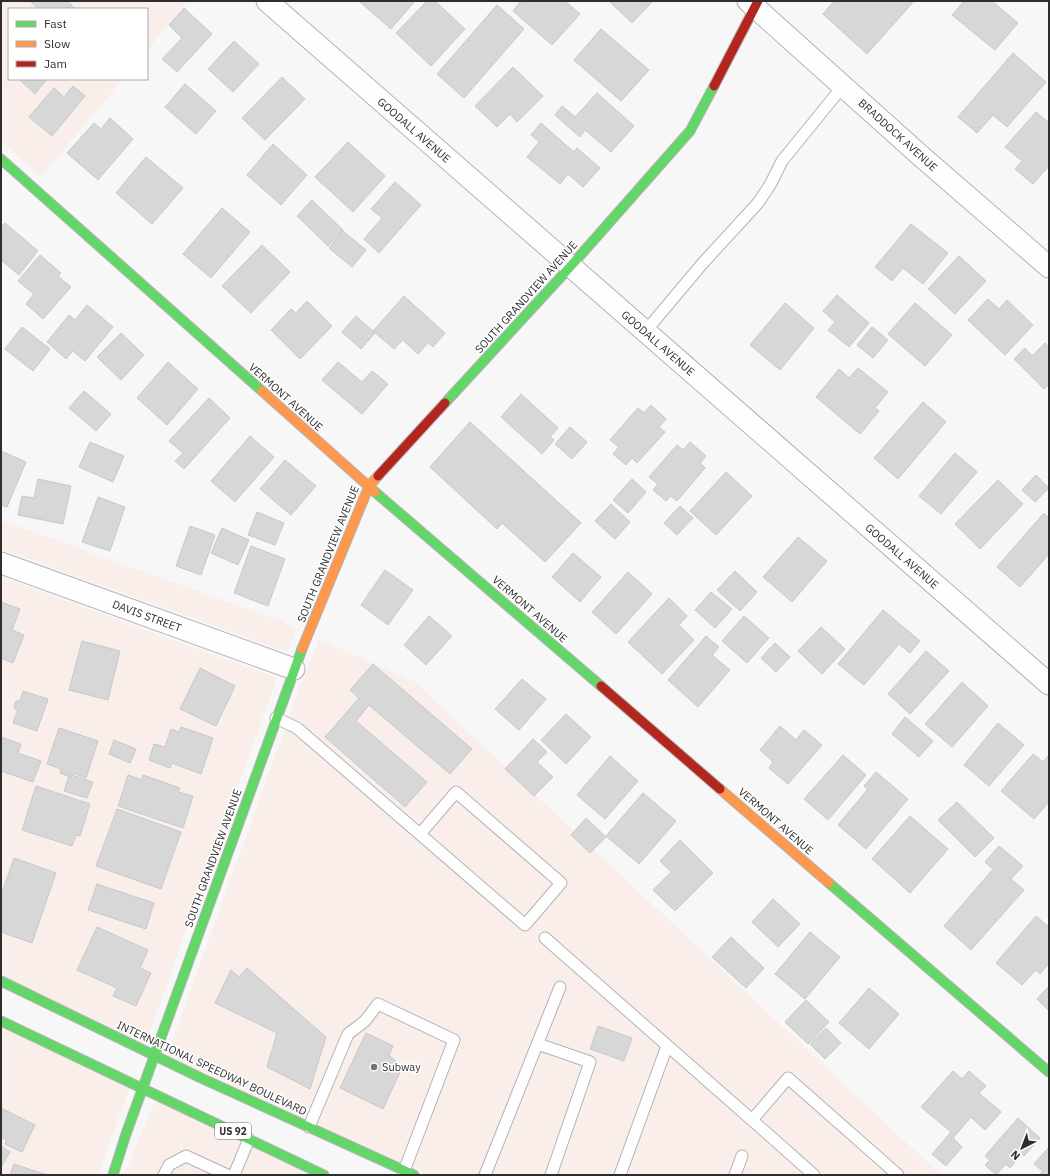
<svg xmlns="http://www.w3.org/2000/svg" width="1050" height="1176" viewBox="0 0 1050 1176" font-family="'IBM Plex Sans',sans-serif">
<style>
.commercial{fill:#faeeeb}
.building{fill:#d7d7d7;stroke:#c8c8c8}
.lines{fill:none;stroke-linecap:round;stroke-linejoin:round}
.lane-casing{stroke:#b3b3b3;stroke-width:13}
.street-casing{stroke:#b3b3b3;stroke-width:23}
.fast-casing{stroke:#b3b3b3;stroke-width:11}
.slow-casing{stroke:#b3b3b3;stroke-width:11}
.jam-casing{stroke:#b3b3b3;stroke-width:11}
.lane{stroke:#fefefe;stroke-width:11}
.street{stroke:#fefefe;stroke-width:21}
.fast{stroke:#63d668;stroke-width:9}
.slow{stroke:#ff974d;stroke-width:9}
.jam{stroke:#b3261e;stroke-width:9}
.poi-dot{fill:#747475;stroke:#fff;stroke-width:1.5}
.labels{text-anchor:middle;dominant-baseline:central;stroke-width:3;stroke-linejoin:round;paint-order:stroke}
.shield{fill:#fff;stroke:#6d6d6d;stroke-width:1}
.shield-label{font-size:10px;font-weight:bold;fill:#2e2e2f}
.street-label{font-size:11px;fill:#2e2e2f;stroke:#fff}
.poi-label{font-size:11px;fill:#2e2e2f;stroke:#fff;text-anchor:start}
</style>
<rect width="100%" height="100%" fill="#f7f7f7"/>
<path class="commercial" d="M1,1H188L147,50V9H9V79H123L41,177L1,141Z
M1,520L281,621L297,629L287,652L1,549Z
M1,577L277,678L145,1045L1,977Z
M319,639L415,682L941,1175H428L167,1055L305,673Z
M1,1025L131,1084L98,1175H1Z
M157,1097L315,1175H124Z"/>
<path class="building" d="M30,1H68L75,9H39Z
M359,1H415L391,29Z
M427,1H435L465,29L431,66L396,33Z
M521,1H565L580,14L552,45L513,11Z
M609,1H653L632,23Z
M834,1H914L867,54L823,14Z
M964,1H992L1018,23L995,50L952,15Z
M497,5L524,29L464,98L437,74Z
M184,8L212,34L177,72L162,59L182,38L169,25Z
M601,29L649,70L621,101L574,60Z
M234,41L259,64L233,92L208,69Z
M1013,53L1046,82L1007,127L993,115L977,133L958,117Z
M513,67L543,96L517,122L510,114L497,127L475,106Z
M282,77L305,99L265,140L242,118Z
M19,79H47L35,94Z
M185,84L216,111L196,134L165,107Z
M73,86L85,96L52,136L29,117L54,88L64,97Z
M597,93L634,126L611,152L585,130L580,137L555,115L562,106L575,117Z
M1036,112L1049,123V166L1033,184L1015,169L1022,161L1005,147Z
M110,118L133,139L98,180L67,153L94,123L101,129Z
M541,123L574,152L577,148L600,168L583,187L568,174L560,184L527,157L539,142L531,135Z
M348,142L385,176L353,212L315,177Z
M273,144L307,175L281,205L247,175Z
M146,157L183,188L152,224L116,193Z
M395,182L421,205L379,253L364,239L382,218L371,209Z
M312,200L343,230L328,246L297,216Z
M222,208L250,232L211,278L183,254Z
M5,223L38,251L19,275L1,260V228Z
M911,224L948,253L923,284L903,268L892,281L875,267Z
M343,231L366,250L352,267L329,248Z
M262,245L290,272L251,313L222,286Z
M40,255L61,273L58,276L71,287L43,319L26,304L34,294L18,281Z
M959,256L986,281L955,314L928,289Z
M837,295L869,323L849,347L828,330L835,322L823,311Z
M404,296L445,333L433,347L428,343L418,354L403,340L394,349L373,331Z
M988,299L999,309L1007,300L1033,325L1005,355L968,320Z
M307,301L332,326L300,359L271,330L291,309L296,313Z
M785,303L814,328L780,370L750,345Z
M915,303L952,335L925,366L888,334Z
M87,305L113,327L85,361L73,351L66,359L47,342L69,315L75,320Z
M356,316L375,333L361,349L342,332Z
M22,327L50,349L33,371L5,349Z
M872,327L888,340L873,358L857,345Z
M121,333L144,355L121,380L97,357Z
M1045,343L1049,347V384L1044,389L1014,359L1025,348L1032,356Z
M168,362L198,389L167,425L137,398Z
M338,362L362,382L372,371L388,384L362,414L322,380Z
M858,368L888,392L875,408L879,411L860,434L816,397L839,369L849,378Z
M84,391L111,414L96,431L69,408Z
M521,394L558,428L550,437L554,440L542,454L501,417Z
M209,398L230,418L184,469L175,461L183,453L169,441Z
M923,402L946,422L898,479L874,458Z
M651,405L666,419L659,427L665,432L637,463L632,458L626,465L613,454L619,447L610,440L638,408L644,413Z
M470,422L581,523L545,562L502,523L497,529L430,467Z
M570,427L587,442L572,459L555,444Z
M250,436L274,457L235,502L211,481Z
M90,442L124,456L113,482L79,467Z
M690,442L706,456L700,463L705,468L677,501L671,496L666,501L653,490L658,484L649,477L677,445L683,450Z
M1,451L26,462L7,507L1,505Z
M955,453L977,472L941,514L919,496Z
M285,460L316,486L291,515L260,489Z
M726,472L752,496L716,535L690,511Z
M1036,475L1049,488L1035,502L1022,490Z
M38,479L71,486L63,524L18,515L22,496L34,498Z
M632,479L646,492L628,513L613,500Z
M998,480L1023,504L980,549L955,524Z
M98,497L125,507L110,551L82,542Z
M611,504L630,522L615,539L595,521Z
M680,506L693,518L677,535L664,523Z
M257,512L284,523L275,545L248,535Z
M1044,513L1049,518V554L1020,587L997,567Z
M190,526L215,535L201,575L176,566Z
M222,528L249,540L238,565L211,553Z
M798,537L827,561L792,602L763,577Z
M251,546L285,559L268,606L234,593Z
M573,553L601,577L580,602L552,577Z
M385,570L413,590L388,625L361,605Z
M735,571L757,592L740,611L717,590Z
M628,572L652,594L616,634L592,612Z
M711,592L732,609L715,628L695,610Z
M669,598L687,616L679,625L694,640L662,674L628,642Z
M1,602L20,609L12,630L24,635L13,663L1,658Z
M883,610L920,641L910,653L899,644L864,685L838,664Z
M429,616L452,636L426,665L404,645Z
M744,616L769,638L747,663L722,641Z
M821,627L845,649L822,674L798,651Z
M706,636L719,647L712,655L730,670L698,707L668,680Z
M82,641L120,651L108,700L69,690Z
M775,643L790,657L776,672L761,658Z
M926,651L949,671L910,714L888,694Z
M373,664L472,749L450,774L369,705L356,721L427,782L405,807L325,737L359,698L350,690Z
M200,668L235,686L216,726L180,709Z
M522,679L546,699L519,730L495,709Z
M962,682L988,706L952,747L925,724Z
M23,691L48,699L37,731L13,723L18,710L14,708L16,701H20Z
M566,714L591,737L566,764L541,740Z
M905,717L933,741L919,757L892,734Z
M998,723L1024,745L989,786L964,765Z
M780,726L796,740L804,730L822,745L788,784L769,768L773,762L760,750Z
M181,727L213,738L201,774L172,763L170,768L149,760L154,744L165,747L171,729L179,732Z
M59,728L98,741L86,778L73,773L71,777L60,773L61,769L47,764Z
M1,737L21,744L18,753L41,761L33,782L1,771Z
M533,739L547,752L537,762L553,777L534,796L505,769Z
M114,740L136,749L130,763L109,754Z
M1033,754L1043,762L1049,755V802L1034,819L1001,791Z
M843,755L866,775L828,820L804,799Z
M610,756L638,781L605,819L577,795Z
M876,772L908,799L866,849L838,825L868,789L864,786Z
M72,775L93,782L87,798L64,791L69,776L71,777Z
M128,775L142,780L143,775L180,788L178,792L193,796L183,828L118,806Z
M36,786L90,804L80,836L76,835L72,846L22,830Z
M643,793L676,821L639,864L606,836Z
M957,802L994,838L975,857L938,820Z
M117,809L181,832L161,889L96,866Z
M910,816L948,849L910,893L872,859Z
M586,818L606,837L590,853L571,835Z
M680,840L713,873L675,911L653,890L671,872L660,861Z
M999,846L1023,866L1011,879L1024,890L971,950L944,926L993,869L985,862Z
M14,858L56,873L32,943L1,932V896Z
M97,884L154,903L146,929L88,910Z
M773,899L800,924L778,947L752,922Z
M1036,916L1049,927V963L1040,974L1036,970L1022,985L996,963Z
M97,927L148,950L140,968L151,973L136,1006L113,996L117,988L77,970Z
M810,932L840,957L805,999L775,974Z
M731,937L764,968L746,988L712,957Z
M247,968L326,1037L310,1089L267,1067L277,1033L215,1003L231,970L239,977Z
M1049,986V1011L1037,999Z
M869,988L899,1014L869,1049L839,1023Z
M806,1000L829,1022L808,1044L785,1022Z
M598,1026L632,1038L624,1061L590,1049Z
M826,1028L841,1043L825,1059L810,1044Z
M366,1033L393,1046L389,1055L396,1061L400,1072L383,1109L340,1088Z
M953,1071L962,1079L969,1071L986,1086L979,1093L1001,1112L985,1130L971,1117L953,1138L962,1147L946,1166L932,1154L951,1132L921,1107Z
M1,1108L35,1125L22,1152L5,1144L6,1140L1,1137Z
M1018,1118L1040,1138L1024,1156L1022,1154L1010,1168L1006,1164L996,1175L985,1165L990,1160L985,1156Z
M1,1146L10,1152L1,1167Z
M1049,1147V1175H1039L1043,1171L1034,1164Z
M14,1164L47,1175H10Z"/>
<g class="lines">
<g class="lane-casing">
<path id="lane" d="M645,332L702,264L758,203L770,185L782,161L843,86
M276,718L297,728L525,925L561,883L456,792L420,834
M545,938L752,1120
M538,1044L590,1062L551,1175
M309,1127L348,1034L365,1021L378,1004L454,1040L404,1171
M164,1175L169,1165L186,1156L227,1175
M234,1175L249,1139
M485,1175L560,987
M620,1175L667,1046
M735,1175L742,1156
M814,1175L752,1120L788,1078L898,1175"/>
</g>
<g class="street-casing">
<path id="street" d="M267,1L1049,684
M748,1L922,157L1049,267
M1,563L294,669"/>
</g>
<g class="fast-casing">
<path id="fast" d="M1,159L262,391
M445,403L570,267L690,131L714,86
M375,492L601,686
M829,883L1049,1072
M1,981L201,1078L414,1175
M1,1021C108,1073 217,1123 324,1175
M113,1175L126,1134L302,649"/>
</g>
<g class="slow-casing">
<path id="slow" d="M262,391L375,492
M302,649L369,486L378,476
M720,789L829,883"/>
</g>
<g class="jam-casing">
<path id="jam" d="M714,86L758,1
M378,476L445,403
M601,686L720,789"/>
</g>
<use href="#lane" class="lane"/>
<use href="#street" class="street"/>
<use href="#fast" class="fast"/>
<use href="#slow" class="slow"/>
<use href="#jam" class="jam"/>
</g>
<circle class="poi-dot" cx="374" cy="1067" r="4"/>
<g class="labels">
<rect class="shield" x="215" y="1123" width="36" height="16" rx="3"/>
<g class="shield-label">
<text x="233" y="1131">US 92</text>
</g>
<g class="street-label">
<text transform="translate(414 130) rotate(41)">GOODALL AVENUE</text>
<text transform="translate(898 135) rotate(42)">BRADDOCK AVENUE</text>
<text transform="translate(526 297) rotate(-48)">SOUTH GRANDVIEW AVENUE</text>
<text transform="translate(658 343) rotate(41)">GOODALL AVENUE</text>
<text transform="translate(286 397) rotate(42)">VERMONT AVENUE</text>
<text transform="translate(328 554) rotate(-68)">SOUTH GRANDVIEW AVENUE</text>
<text transform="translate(902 556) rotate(41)">GOODALL AVENUE</text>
<text transform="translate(530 609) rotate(41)">VERMONT AVENUE</text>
<text transform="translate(147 616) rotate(20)">DAVIS STREET</text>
<text transform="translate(776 821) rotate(41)">VERMONT AVENUE</text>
<text transform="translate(213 858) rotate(-70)">SOUTH GRANDVIEW AVENUE</text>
<text transform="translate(212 1068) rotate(25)">INTERNATIONAL SPEEDWAY BOULEVARD</text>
</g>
<g class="poi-label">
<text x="382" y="1067">Subway</text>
</g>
</g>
<rect width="1050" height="1176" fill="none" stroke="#2e2e2f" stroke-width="4"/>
<rect x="8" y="8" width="140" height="72" fill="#ffffff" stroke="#ababac"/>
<rect x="16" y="21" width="20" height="6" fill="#63d668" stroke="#ababac"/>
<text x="44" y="28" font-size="12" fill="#2e2e2f">Fast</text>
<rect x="16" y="41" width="20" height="6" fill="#ff974d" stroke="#ababac"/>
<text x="44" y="48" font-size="12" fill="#2e2e2f">Slow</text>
<rect x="16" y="61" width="20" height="6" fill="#b3261e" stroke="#ababac"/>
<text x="44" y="68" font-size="12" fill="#2e2e2f">Jam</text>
<g transform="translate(1022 1148) rotate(222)" stroke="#ffffff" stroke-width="3" paint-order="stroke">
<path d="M0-3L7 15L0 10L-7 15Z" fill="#2e2e2f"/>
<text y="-6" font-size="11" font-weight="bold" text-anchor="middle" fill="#2e2e2f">N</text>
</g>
</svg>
